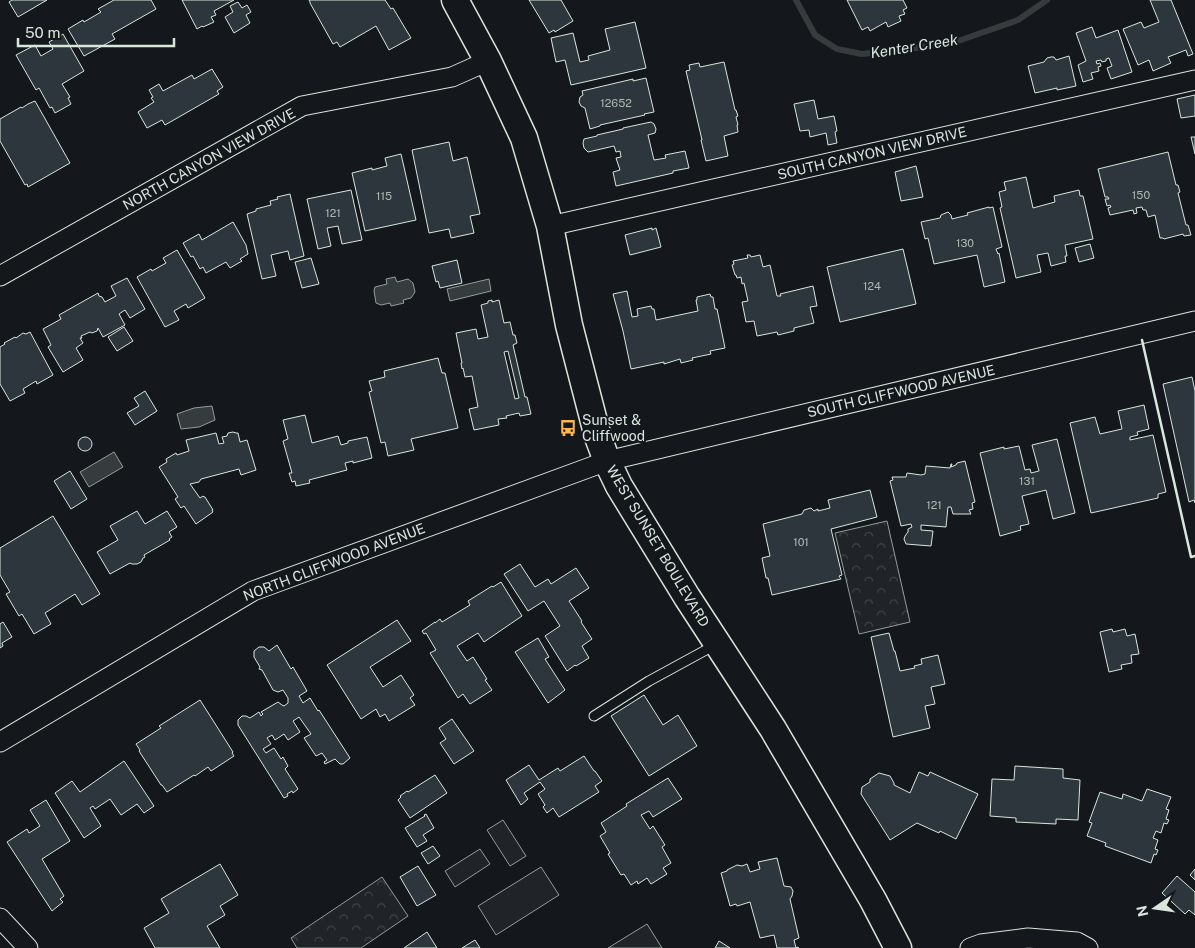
<svg xmlns="http://www.w3.org/2000/svg" width="1195" height="948" viewBox="0 0 1195 948" font-family="'Public Sans',sans-serif">
<style>
.grass{fill:#202428;stroke:#939e99}
.park{fill:url(#park-crowns);stroke:#939e99}
.water{fill:#363b3e;stroke:#939e99}
.lines{fill:none;stroke-linecap:round;stroke-linejoin:round}
.stream{stroke:#363b3e;stroke-width:6}
.building{fill:#2c363c;stroke:#d8e6dc;fill-rule:evenodd}
.service-casing{stroke:#d8e6dc;stroke-width:11}
.minor-casing{stroke:#d8e6dc;stroke-width:21}
.secondary-casing{stroke:#d8e6dc;stroke-width:29}
.service{stroke:#14181c;stroke-width:9}
.minor{stroke:#14181c;stroke-width:19}
.secondary{stroke:#14181c;stroke-width:26}
.wall{stroke:#d8e6dc;stroke-width:2.5}
.labels{text-anchor:middle;dominant-baseline:central;stroke-width:4;stroke-linejoin:round;paint-order:stroke}
.number-label{font-size:11px;fill:#adbab4}
.street-label{font-size:14px;fill:#d8e6dc;stroke:#14181c}
.poi-label{font-size:14px;fill:#d8e6dc;stroke:#14181c;text-anchor:start}
.water-label{font-size:15px;font-style:italic;fill:#d8e6dc;stroke:#14181c}
</style>
<defs>
<pattern id="park-crowns" width="20" height="18" patternUnits="userSpaceOnUse" patternTransform="scale(1.25)"><rect width="20" height="18" fill="#202428"/><path d="M2 6a3 3 0 1 1 6 0M12 15a3 3 0 1 1 6 0" fill="none" stroke="#404447"/></pattern>
</defs>
<rect width="100%" height="100%" fill="#14181c"/>
<path class="grass" d="M503,820L526,856L510,866L487,830Z
M480,849L490,864L455,887L445,871Z
M541,867L559,895L496,935L478,906Z
M647,924L662,948H608Z"/>
<path class="park" d="M887,521L910,622L859,634L835,533Z
M382,877L408,916L361,948H297L291,938Z"/>
<path class="water" d="M395,277L397,282L408,279L413,283L415,292L411,298L403,300L404,303L391,306L390,303L381,305L376,303L374,291L375,287L387,284L386,279Z
M489,279L491,291L450,301L447,289Z
M212,406L215,420L199,427L181,429L177,414L194,408Z
M114,452L123,467L89,487L80,472Z"/>
<g class="lines">
<path class="stream" d="M796,0L815,35L837,49L862,54L916,48L961,40L1018,20L1047,0"/>
</g>
<path class="building" d="M12,0H47L18,17L9,2Z
M114,0H151L156,9L112,34L115,39L84,56L68,29L83,20L84,22L101,12L98,9Z
M182,0H234L214,11L216,15L211,17L214,22L203,27L202,26L197,29Z
M309,0H385L391,9L393,8L411,38L389,50L376,26L340,47L337,42L333,44L310,3V2Z
M529,0H561L573,21L555,32L554,30L549,33Z
M847,0H903L907,8L903,10L905,14L899,16L901,21L888,27L886,22L870,31L868,27L862,30Z
M1150,0H1171L1193,54L1188,56L1186,50L1168,57L1171,63L1153,71L1149,60L1138,65L1123,29L1141,22L1144,28L1159,22Z
M238,2L242,8L247,5L251,12L246,15L250,23L234,33L225,17L233,12L230,6Z
M635,22L646,68L571,85L565,60L556,62L551,38L573,33L580,62L589,60L588,56L610,50L605,29Z
M1092,27L1096,38L1118,30L1132,72L1111,79L1107,68L1112,66L1109,58L1106,59V61L1102,62L1101,60L1096,61L1097,64L1100,63L1101,66L1098,67L1099,71L1091,73L1093,79L1083,82L1078,65L1086,61L1076,33Z
M63,34L84,71L62,84L70,97L68,98L71,104L55,113L52,107L50,108L39,88L36,90L16,55L35,45L41,56L53,49L49,42Z
M1069,56L1076,86L1057,90V88L1035,93L1028,66L1044,62L1047,58L1051,57H1054L1056,60Z
M724,62L735,110H736L738,116L736,117L738,125H737L738,132L724,136L728,156L706,161L701,140H702L686,71L690,70L689,65L699,63L700,67Z
M212,69L223,87L217,91L219,94L165,125L162,120L147,128L138,112L154,102L151,98L153,97L149,90L159,84L163,91L192,75L194,79Z
M646,78L654,112L644,114L645,115L600,125V126L590,129L585,108L581,106L579,102L580,97L583,95L582,91L633,79V81Z
M1195,95V116L1181,118L1177,99Z
M814,100L818,119L834,116L837,131L835,132L837,143L828,145L826,133L810,137L809,130L800,131L794,104Z
M35,101L70,163L28,187L27,184L25,185L0,141V119L21,107L22,108L28,104Z
M651,122L654,124L656,129L655,133L648,135L654,160L666,158L665,155L685,151L689,168L673,171V173L616,186L613,172L620,170L616,158L621,157L620,151L616,152L614,146L588,152L584,148L583,143L584,139L597,136V135L623,129V128Z
M1191,137H1195V154Z
M449,142L453,161L467,157L480,214L470,216L474,233L451,238L449,229L429,233L412,150Z
M1168,152L1176,185H1178L1180,192L1178,193L1186,225H1188L1191,235L1184,236L1183,234L1164,239L1163,238H1160L1155,215L1148,217L1146,210H1143L1142,207L1136,208L1137,213L1134,214L1133,210L1110,215L1108,208L1111,207L1110,205L1107,206L1105,199H1109L1108,197H1105L1098,169Z
M401,154L416,220L365,231L352,173L372,168V170L387,166L385,158Z
M916,166L923,197L901,201L895,172Z
M1026,177L1033,208L1055,202L1054,196L1079,190L1080,196H1083L1093,239L1065,245L1067,256H1065L1066,262L1051,266L1048,253L1037,255L1041,272L1016,278L1000,208L1002,207L999,192L1006,190L1004,182Z
M351,190L362,240L342,244L338,226L327,228L331,246L318,249L307,199Z
M290,194L304,256L290,260L288,251L271,255L276,276L262,279L247,214L256,211V209L271,205L270,201L278,199L277,197Z
M989,207V208L993,207L1002,247L996,249L998,254L999,253L1005,282L984,287L977,255L934,264L928,238L925,239L921,222L940,218L941,215L948,212L951,215L952,219L968,215L967,213Z
M233,222L246,245L248,254L240,259L242,261L230,268L226,262L206,273L203,267L200,269L193,256L191,257L183,243L199,234L202,240Z
M652,228V230L656,228L661,247L630,255L625,235Z
M1090,244L1094,258L1079,262L1075,248Z
M903,249L916,304L840,322L827,267Z
M177,250L205,298L188,308L186,304L174,311L179,320L165,327L137,277L151,269L152,271L166,263L163,258Z
M747,255H750L751,257L760,255L763,267L770,265L777,296H781L780,294L813,286L817,306L810,307L814,323L794,328V331L778,335L777,332L757,336L754,321L746,322L742,302L748,301L744,283L742,284L741,277L737,278L736,275H735L732,265L734,264L733,261L748,258Z
M311,258L319,284L302,288L295,262Z
M457,260L462,283L440,288L438,281L436,282L432,266Z
M127,278L145,309L130,318L125,310L119,314L125,325L103,337L98,328L97,331L92,333L90,332L81,336L82,338H80L83,343L76,348L83,360L63,372L48,347L51,345L43,329L61,319L59,315L98,293L99,296L102,297L105,302L116,296L111,286Z
M627,291L632,317L638,316L637,309L651,306L652,309H654L656,320L698,311L696,300H697V297L710,294L711,297H713L715,309H717L725,348L710,351L711,354L692,358L693,360L681,363L680,359L664,364V362L631,369L623,331L613,294Z
M492,300V302L499,300L504,323L510,322L513,335H515L517,343L513,345L525,397H527L531,414L520,416L519,413L506,416L507,418L498,419L499,425L474,430L469,409L478,407L472,376L465,377L463,368L462,369L461,363H462L456,333L476,329L478,339L488,337L481,305L488,303V301ZM508,351L519,398L515,399L504,352Z
M124,327L133,341L117,351L108,337Z
M30,332L53,375L37,384L36,381L23,389L25,393L10,401L0,384V347L5,344L4,343L15,337L16,338L23,333L26,334Z
M438,358L442,373H445L458,428L411,439L414,450L388,456L385,442L381,443L369,392L372,391L369,381L385,377L384,371Z
M1192,377L1195,391V503L1194,500L1189,502L1163,384Z
M145,391L157,411L135,425L127,413L139,406L134,398Z
M1144,405L1149,429L1137,432L1138,435L1130,437V440L1153,435L1166,492L1158,494V498L1091,513L1070,423L1095,417L1100,434L1122,429L1118,411Z
M305,415L312,443L338,436L341,445L348,443V441L367,437L372,458L353,463V461L345,463L347,470L309,480L310,483L296,486L295,481L292,482L289,473H292L283,441L288,439L283,420Z
M233,432L236,433H238L240,442L247,440L256,470L241,475L239,469L201,479L199,482L190,484L200,498L203,496L204,497H205L213,510H212L213,512L196,524L184,506L181,508L175,499L178,497L159,467L167,462L166,459L176,453L177,455L189,451L186,440L216,433L219,444L224,443L222,437L227,436L228,433Z
M78 444a7 7 0 1 1 14 0a7 7 0 1 1-14 0Z
M1057,439L1075,513L1053,519L1046,490L1022,496L1029,524L1020,526L1021,530L1000,536L980,453L1004,447V449L1019,446L1025,470L1030,469L1031,473L1039,471L1032,445Z
M965,461L975,502L972,503L973,509L969,510L971,514H953L951,507H948L946,527L921,525V530L933,531L931,546L906,544L904,539L905,536L908,532V529L912,527L911,524L901,526L890,481L893,480L892,477H906L907,473L921,475L925,474L926,466L950,468L951,464H952L951,467L956,465L957,463Z
M70,471L87,499L71,509L54,481Z
M870,490L877,517L831,529L842,575L839,576L841,579L772,595L768,578H766L762,558L770,556L763,524L802,514L804,510L811,508L814,511L818,509V511L830,508L828,500Z
M137,511L145,524L167,511L177,527L169,532L172,537L169,539L170,540L144,555L145,557L143,558L141,562L137,564H132L130,563L110,574L97,552L118,540L110,526Z
M53,516L100,594L82,605L75,594L45,613L51,624L34,634L22,614L19,616L6,594L10,592L0,575V548Z
M520,564L535,587L548,579L551,584L576,568L589,588L569,601L582,621L581,622L592,639L582,646L589,658L576,666L575,665L567,671L545,636L560,626L544,601L528,611L504,574Z
M501,582L522,616L484,642L478,633L457,646L467,661L473,657L487,679L485,680L492,690L470,704L463,694L458,698L430,653L436,650L426,633L424,634L422,631L435,622V623L440,619L442,622L470,605L468,601L492,586L493,587Z
M397,620L411,641L370,667L383,687L401,675L414,695L410,698L415,705L389,721L385,714L380,717L376,709L361,719L327,665Z
M3,622L12,637L2,643L3,646L0,648V624Z
M1112,629L1113,632L1125,629L1127,636L1135,634L1139,654L1131,655L1132,663L1121,665L1122,669L1109,672L1100,632Z
M889,633L894,651H895L900,671L915,668L914,666L922,664L921,659L938,655L945,684L931,687L935,704L925,706L930,728L893,737L871,637Z
M538,638L549,657L545,659L565,690L548,703L515,652Z
M277,645L291,669L293,667L307,691L299,696L303,703L310,698L318,711L319,710L350,758L343,764H340L335,759L325,764L324,762L327,760L322,753L316,756L304,738L311,734L299,717L293,721L300,732L288,740L284,734L275,740L272,735L267,738L271,744L263,749L266,753L274,748L281,759L283,757L288,766L285,769L298,789L293,793L292,791L287,794L288,796L284,798L238,725V720L242,716H246L250,718L259,712L261,716L263,714L261,712L278,702L282,705L284,706L288,703V698L283,690L278,692L273,690L262,670L259,669L260,667L254,657V651L259,647H264L269,651Z
M644,695L663,725L678,715L697,746L649,776L611,716Z
M200,700L233,752L232,753L234,756L211,771L208,767L195,776L194,775L167,792L162,785H161L139,751L140,750L136,744L161,728L159,726Z
M452,719L474,751L454,764L440,743L446,739L439,728Z
M584,756L594,771H595L602,781L595,786L599,792L559,817L553,808L547,813L543,807L545,805L538,794L545,789L540,782L524,793L528,799L521,805L506,780L529,765L539,780L558,768L560,771Z
M124,761L154,806L144,813L137,804L121,815L110,799L95,809L93,806L90,808L101,826L84,838L55,793L72,781L80,792Z
M1015,766L1063,769V778L1080,780L1078,820L1056,819V824L1016,822V818L990,816L992,779L1014,780Z
M919,772L928,776L930,772L978,794L956,839L940,831L939,833L917,823L890,840L861,794L862,787L870,782V779L879,773L890,776L894,783V785L910,793Z
M435,775L447,793L410,818L398,800L401,797L400,796L407,791L408,792Z
M668,778L682,799L653,817L649,811L641,815L650,829L653,826L665,845L662,847L671,863L663,868L667,874L651,884L647,878L638,884L637,881L631,885L624,874L621,875L608,854L610,853L600,836L606,832L601,823L627,806L626,804Z
M1147,789L1171,797L1166,809L1169,810L1166,819L1169,820L1167,824L1164,823L1161,833L1156,831L1153,838L1158,840L1155,849L1158,850L1156,855L1154,854L1151,863L1105,846L1106,843L1087,836L1092,823L1089,822L1100,792L1122,799L1123,794L1142,801Z
M46,800L70,841L42,859L64,896L60,899L63,902L52,911L7,842L27,829L29,833L40,826L30,810Z
M426,814L434,828L423,835L427,841L417,847L405,828L425,816L424,815Z
M433,846L440,856L428,864L421,853Z
M777,858L784,886L791,887L793,891L792,896L790,899L799,938L794,940L796,948L797,947L799,948H777L774,935L760,938L750,902L737,906L736,904L730,906L721,873L727,871V870L737,865L742,866L747,864L750,872L760,869L758,862Z
M220,864L238,895L220,906L225,915L207,926L220,948H155L144,928L169,913L161,899Z
M418,866L436,895L417,906L400,877Z
M1195,869V880L1190,875Z
M1177,876L1195,892V915L1189,910L1185,914L1162,893Z
M427,932L437,948H404Z
M475,940L480,948H462Z
M719,941L730,948H715Z"/>
<g class="lines">
<g class="service-casing">
<path id="service" d="M594,716L649,681L715,645"/>
</g>
<g class="minor-casing">
<path id="minor" d="M550,226L1195,80
M0,276L302,106L452,77L488,61
M0,742L253,591L607,461L1195,321
M0,918L28,948
M970,948L981,944L1028,938L1077,942L1088,948"/>
</g>
<g class="secondary-casing">
<path id="secondary" d="M455,0L488,61L524,138L550,226L569,325L598,437L607,461L619,486L687,597L773,729L873,900L898,948"/>
</g>
<use href="#service" class="service"/>
<use href="#minor" class="minor"/>
<use href="#secondary" class="secondary"/>
<path class="wall" d="M1142,340L1191,557L1195,556"/>
</g>
<defs>
<g id="bus-bare" transform="scale(1.35)"><path d="M-5-6H5V4H4V6H2V4H-2V6H-4V4H-5ZM-3.5-4V0h7V-4ZM-3.5 1.2v1.5H-2V1.2ZM2 1.2v1.5H3.5V1.2Z" fill="#ffb74d" stroke="#14181c" stroke-width="2.5" paint-order="stroke"/></g>
</defs>
<g fill-rule="evenodd">
<use href="#bus-bare" x="568" y="428"/>
</g>
<g class="labels">
<g class="number-label">
<text x="616" y="103">12652</text>
<text x="1141" y="195">150</text>
<text x="384" y="196">115</text>
<text x="333" y="213">121</text>
<text x="965" y="243">130</text>
<text x="872" y="286">124</text>
<text x="1027" y="481">131</text>
<text x="934" y="505">121</text>
<text x="801" y="542">101</text>
</g>
<g class="street-label">
<text transform="translate(872 153) rotate(-13)">SOUTH CANYON VIEW DRIVE</text>
<text transform="translate(209 159) rotate(-29)">NORTH CANYON VIEW DRIVE</text>
<text transform="translate(901 391) rotate(-13)">SOUTH CLIFFWOOD AVENUE</text>
<text transform="translate(658 546) rotate(59)">WEST SUNSET BOULEVARD</text>
<text transform="translate(334 562) rotate(-21)">NORTH CLIFFWOOD AVENUE</text>
</g>
<g class="poi-label">
<text x="582" y="420">Sunset &amp;<tspan x="582" dy="16">Cliffwood</tspan></text>
</g>
<g class="water-label">
<text transform="translate(914 46) rotate(-9)">Kenter Creek</text>
</g>
</g>
<g transform="translate(1155 908) rotate(257)" stroke="#14181c" stroke-width="4" paint-order="stroke">
<path d="M0-4L9 19L0 12L-9 19Z" fill="#d8e6dc"/>
<text y="-8" font-size="14" font-weight="bold" text-anchor="middle" fill="#d8e6dc">N</text>
</g>
<path d="M18 38v8h156v-8" fill="none" stroke="#d8e6dc" stroke-width="2.5"/>
<text x="25" y="38" font-size="15" fill="#d8e6dc" stroke="#14181c" stroke-width="4" paint-order="stroke">50 m</text>
</svg>
